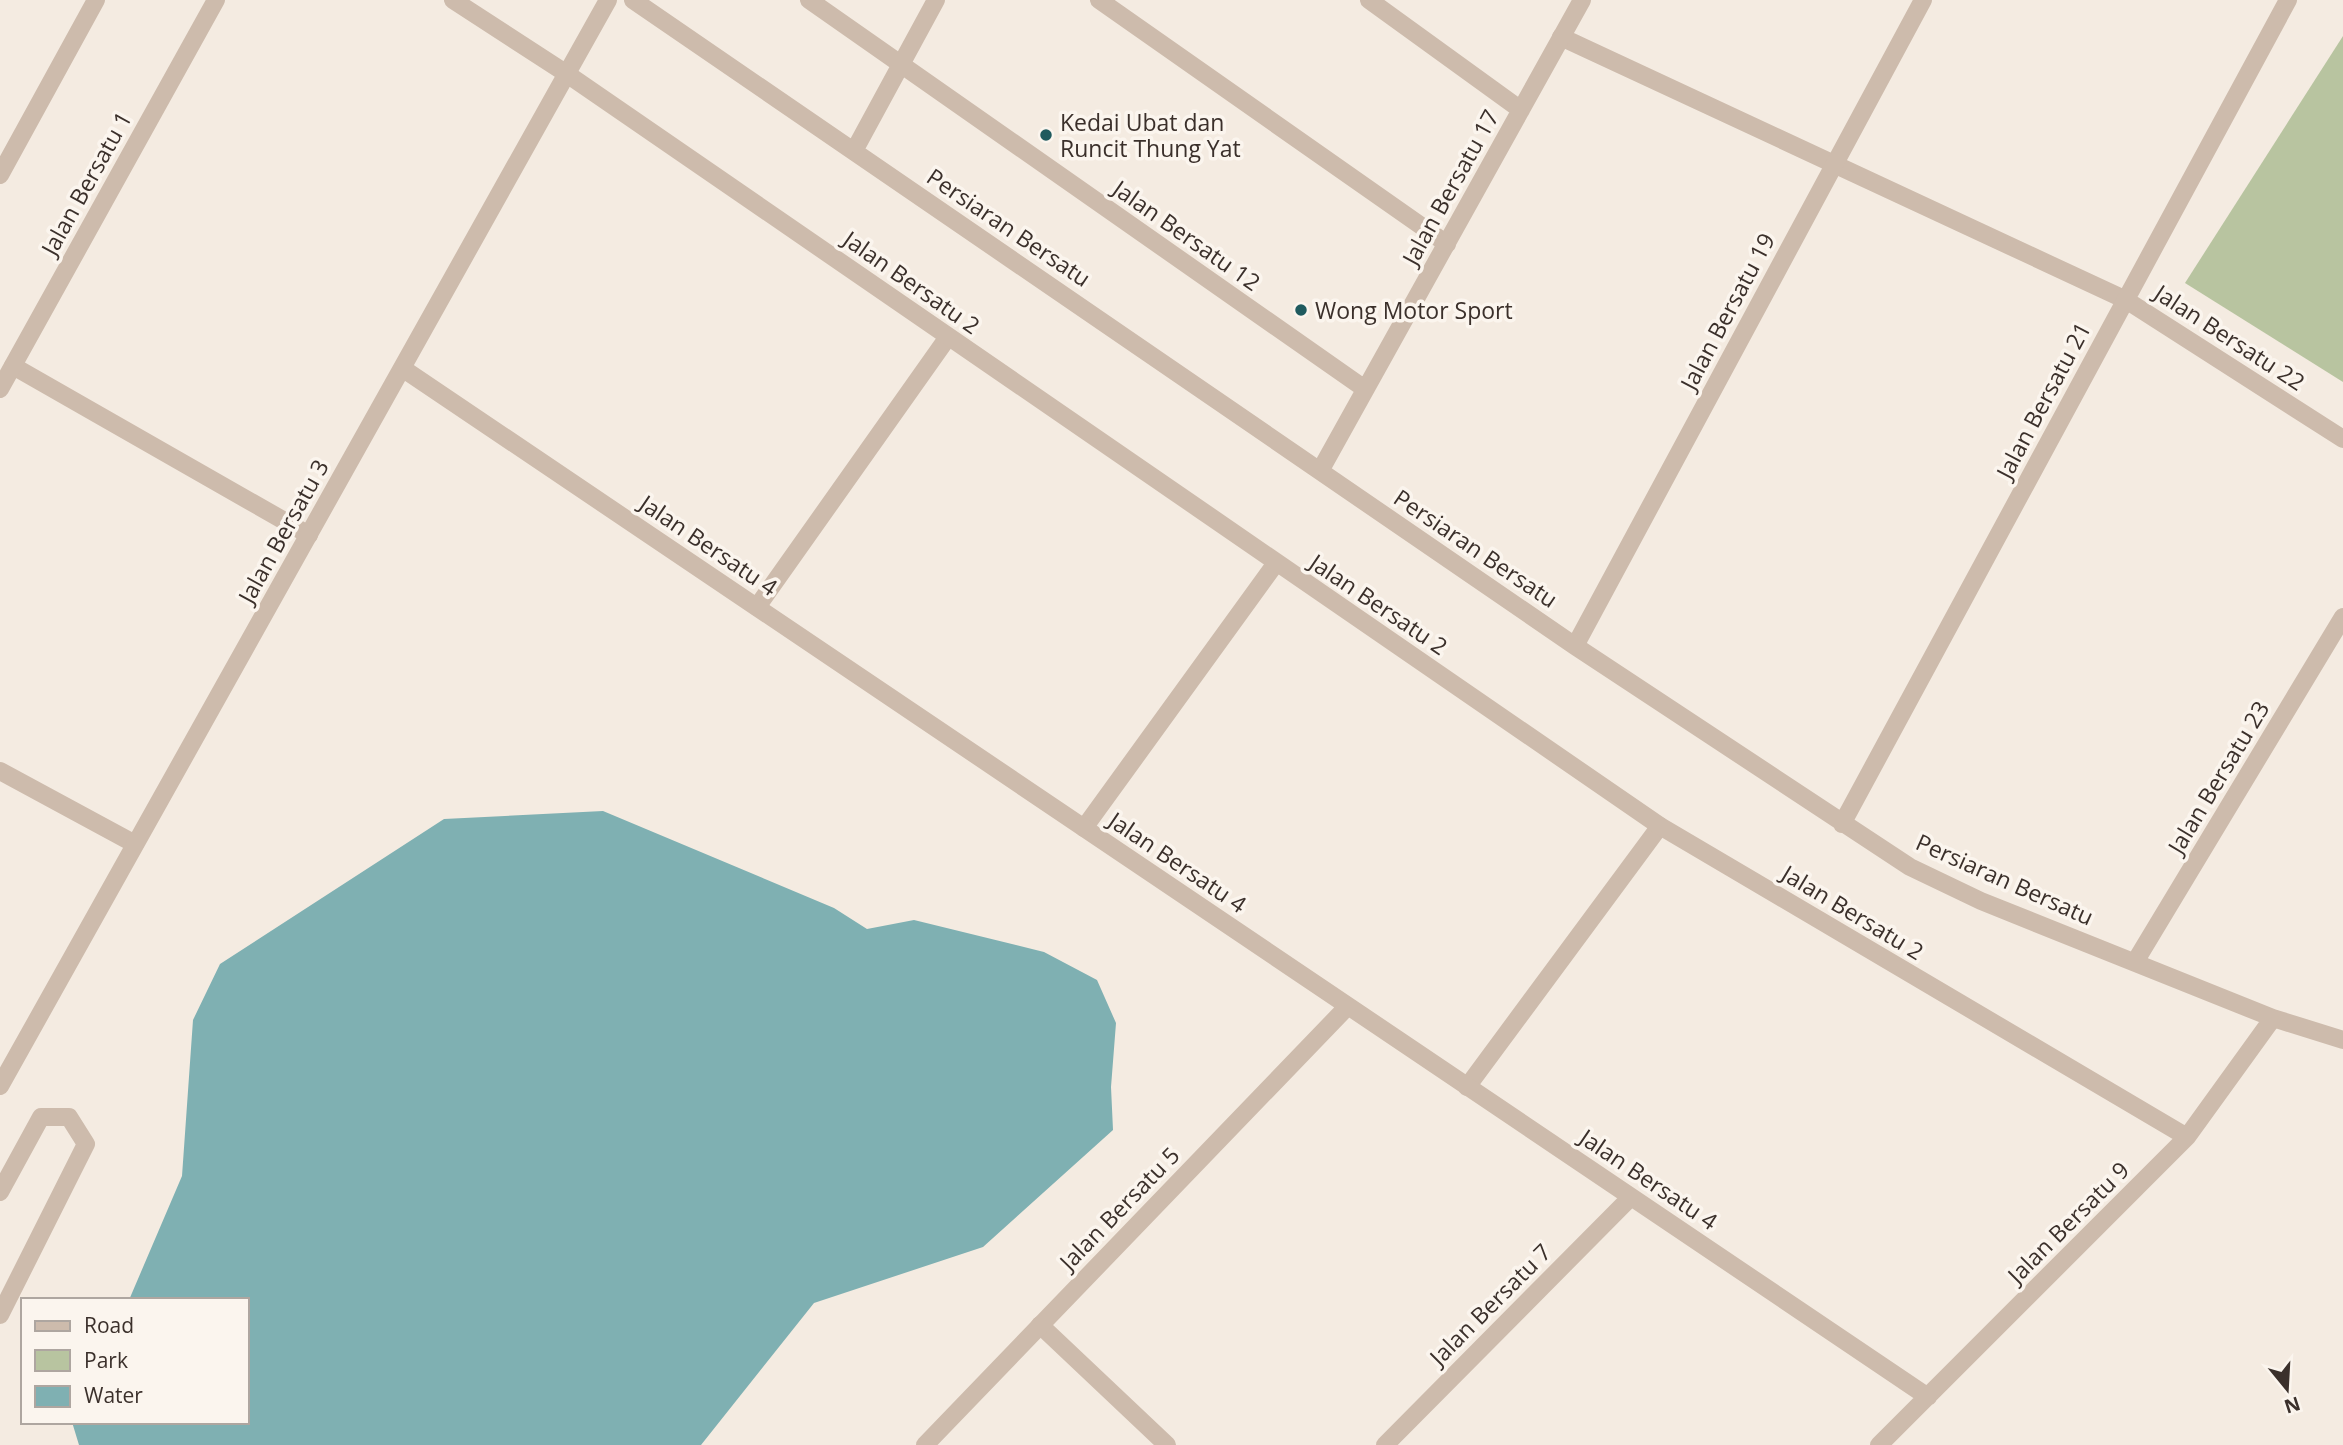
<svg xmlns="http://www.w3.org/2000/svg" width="2343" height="1445" viewBox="0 0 2343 1445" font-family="'Open Sans',sans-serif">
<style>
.green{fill:#b8c4a0}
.water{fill:#7fb0b2}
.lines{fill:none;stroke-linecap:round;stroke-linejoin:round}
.service{stroke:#cdbbac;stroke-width:18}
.minor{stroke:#cdbbac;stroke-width:18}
.tertiary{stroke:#cdbbac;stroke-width:18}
.poi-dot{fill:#1f5a5e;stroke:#fbf5ee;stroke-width:2.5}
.labels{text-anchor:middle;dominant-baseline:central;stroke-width:7;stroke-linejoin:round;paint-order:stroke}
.poi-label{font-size:23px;fill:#3b302b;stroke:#fbf5ee;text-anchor:start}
.street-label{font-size:23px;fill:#3b302b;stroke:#fbf5ee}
</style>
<rect width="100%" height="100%" fill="#f4ebe1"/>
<path class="green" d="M2343,36V382L2185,283Z"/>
<path class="water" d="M603,811L834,908L867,929L914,920L1044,952L1097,980L1116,1023L1111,1087L1113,1130L983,1247L814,1303L701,1445H79L72,1422H247V1300H129L182,1176L193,1020L220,964L444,819Z"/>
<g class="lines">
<path class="service" d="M1099,0L1447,244
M1561,37L2126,300
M13,366L309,535
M757,607L948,337
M0,771L135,844
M1084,828L1276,563
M1467,1087L1660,826
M0,1192L41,1117H69L86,1144L0,1315
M1040,1325L1167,1445"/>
<path class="minor" d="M453,0L567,74L1660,826L2187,1137
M633,0L1575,646L1910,867L1981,901L2273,1018L2343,1040
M809,0L1365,389
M1369,0L1521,110
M854,151L936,0
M2126,300L2343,439
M402,368L1928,1397
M0,389L216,0
M1320,471L1582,0
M1575,646L1923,0
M1842,824L2288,0
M2135,962L2343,617
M0,1086L608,0
M925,1445L1348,1006
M1385,1445L1631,1197
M1879,1445L2187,1137L2273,1018"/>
<path class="tertiary" d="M0,175L96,0"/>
</g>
<g class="poi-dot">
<circle cx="1046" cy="135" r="7"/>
<circle cx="1301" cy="310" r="7"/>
</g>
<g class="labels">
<g class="poi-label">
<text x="1060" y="122">Kedai Ubat dan<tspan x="1060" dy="26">Runcit Thung Yat</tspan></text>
<text x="1315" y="310">Wong Motor Sport</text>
</g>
<g class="street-label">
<text transform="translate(86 183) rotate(-61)">Jalan Bersatu 1</text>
<text transform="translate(1450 187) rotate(-61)">Jalan Bersatu 17</text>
<text transform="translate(1009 227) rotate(34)">Persiaran Bersatu</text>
<text transform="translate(1187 235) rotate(35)">Jalan Bersatu 12</text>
<text transform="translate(912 282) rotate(35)">Jalan Bersatu 2</text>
<text transform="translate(1727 311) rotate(-62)">Jalan Bersatu 19</text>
<text transform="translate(2230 337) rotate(33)">Jalan Bersatu 22</text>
<text transform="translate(2043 400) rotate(-62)">Jalan Bersatu 21</text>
<text transform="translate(283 531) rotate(-61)">Jalan Bersatu 3</text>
<text transform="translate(709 545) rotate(34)">Jalan Bersatu 4</text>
<text transform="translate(1476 548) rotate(34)">Persiaran Bersatu</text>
<text transform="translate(1379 604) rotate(34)">Jalan Bersatu 2</text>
<text transform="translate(2218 777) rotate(-59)">Jalan Bersatu 23</text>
<text transform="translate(1178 862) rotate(34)">Jalan Bersatu 4</text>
<text transform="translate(2005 879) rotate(24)">Persiaran Bersatu</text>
<text transform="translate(1853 912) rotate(31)">Jalan Bersatu 2</text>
<text transform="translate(1649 1179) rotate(34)">Jalan Bersatu 4</text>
<text transform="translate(1119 1208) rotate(-46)">Jalan Bersatu 5</text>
<text transform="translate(2068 1222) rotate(-45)">Jalan Bersatu 9</text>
<text transform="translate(1490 1304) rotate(-45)">Jalan Bersatu 7</text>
</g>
</g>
<rect x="21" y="1298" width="228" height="126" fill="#fbf5ee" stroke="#aea6a0" stroke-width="2"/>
<rect x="35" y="1321" width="35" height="10" fill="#cdbbac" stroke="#aea6a0" stroke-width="2"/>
<text x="84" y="1333" font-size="21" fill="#3b302b">Road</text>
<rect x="35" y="1350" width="35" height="21" fill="#b8c4a0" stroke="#aea6a0" stroke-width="2"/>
<text x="84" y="1368" font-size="21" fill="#3b302b">Park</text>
<rect x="35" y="1386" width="35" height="21" fill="#7fb0b2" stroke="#aea6a0" stroke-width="2"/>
<text x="84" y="1403" font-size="21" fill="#3b302b">Water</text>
<g transform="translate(2287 1389) rotate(162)" stroke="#fbf5ee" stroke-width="5" paint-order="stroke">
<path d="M0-5L12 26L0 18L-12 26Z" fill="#3b302b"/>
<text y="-10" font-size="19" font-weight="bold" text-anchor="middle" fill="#3b302b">N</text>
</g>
</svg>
